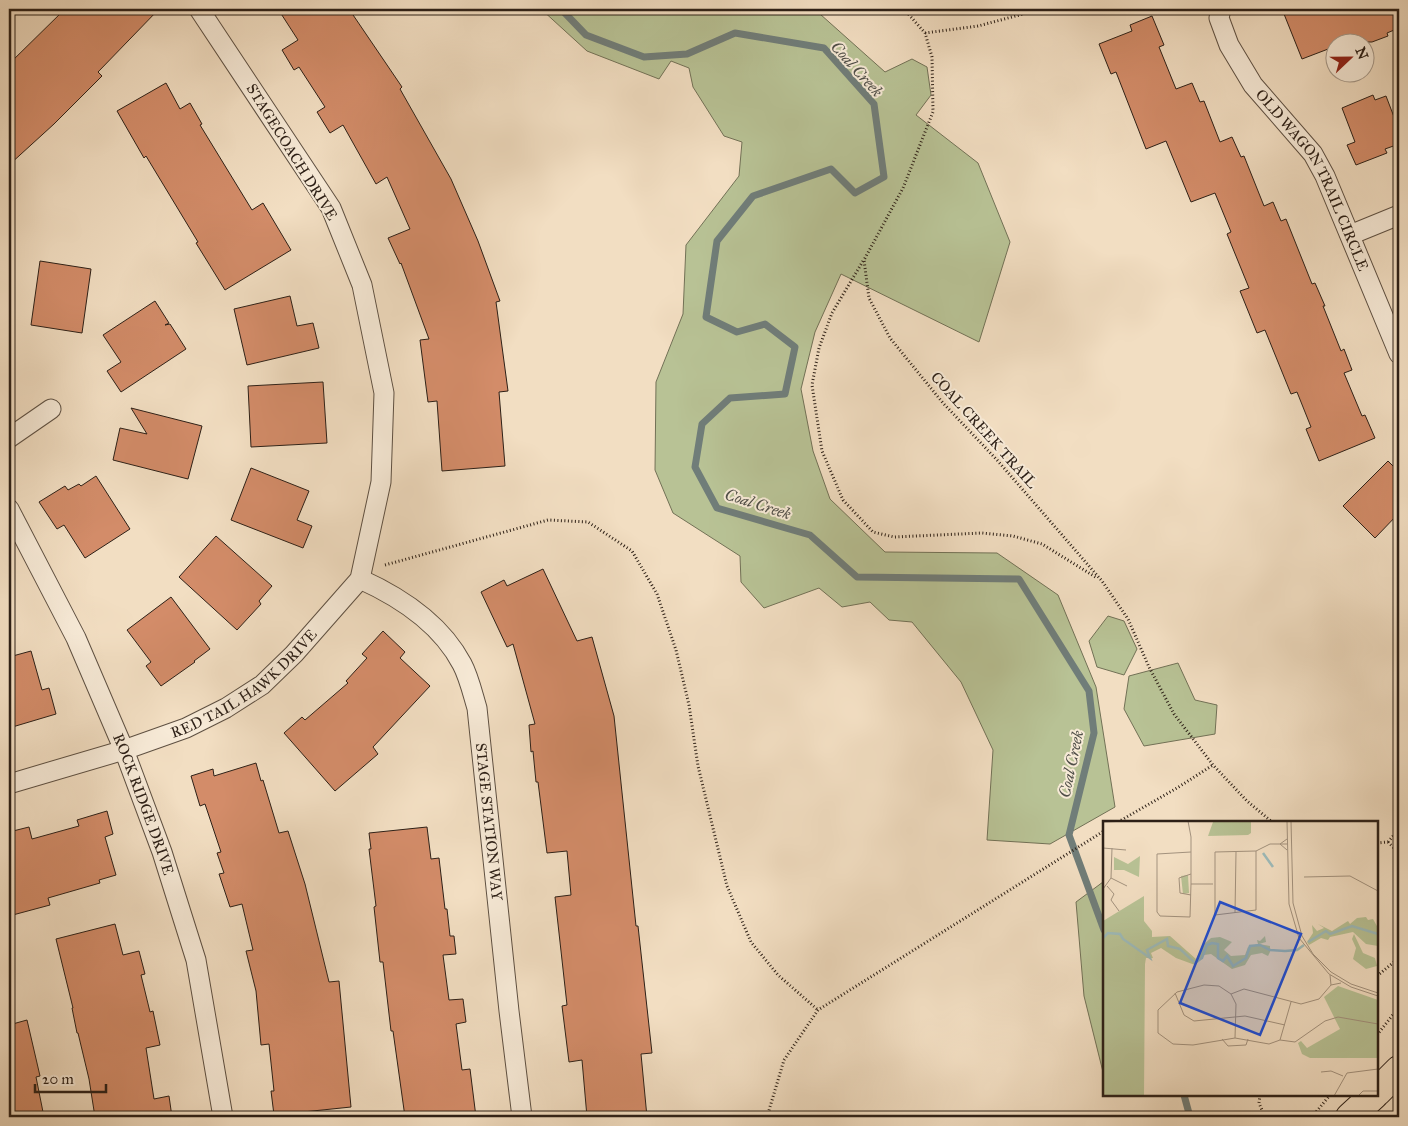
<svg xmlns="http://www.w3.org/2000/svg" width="1408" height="1126" viewBox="0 0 1408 1126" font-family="'IM FELL Great Primer',serif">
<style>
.green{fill:#b8c295;stroke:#727156}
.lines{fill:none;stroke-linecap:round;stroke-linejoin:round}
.stream{stroke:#707d79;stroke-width:7}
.building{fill:#d38c69;stroke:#2d2017}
.street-casing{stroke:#5e5042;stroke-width:21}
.primary-casing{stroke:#2d2017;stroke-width:30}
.path{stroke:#2d2017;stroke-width:3;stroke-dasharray:1 2.5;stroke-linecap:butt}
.street{stroke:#f7ead7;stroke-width:19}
.primary{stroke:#f2dec2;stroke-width:28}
.labels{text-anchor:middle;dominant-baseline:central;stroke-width:4;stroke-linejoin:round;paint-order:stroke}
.street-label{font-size:15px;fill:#2d2017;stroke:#f7ead7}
.water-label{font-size:16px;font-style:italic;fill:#4f4e48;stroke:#f7ead7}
.inset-river{fill:none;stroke:#9dbbba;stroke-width:2.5}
.inset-road{fill:none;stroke:#a3927e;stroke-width:1}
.view{fill:#1d4ed8;fill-opacity:0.15;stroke:#1d4ed8;stroke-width:2.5}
.inset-edge{fill:none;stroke:#2d2017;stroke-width:2.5}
</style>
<rect width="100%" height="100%" fill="#f2dec2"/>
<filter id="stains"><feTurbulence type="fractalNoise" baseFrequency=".004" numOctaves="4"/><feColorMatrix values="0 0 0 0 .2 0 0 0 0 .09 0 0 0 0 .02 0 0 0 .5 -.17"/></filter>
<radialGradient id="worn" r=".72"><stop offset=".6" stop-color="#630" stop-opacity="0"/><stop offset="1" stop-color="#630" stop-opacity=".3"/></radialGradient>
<path class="green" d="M541,9H803L820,14L885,72L912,59L927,67L931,95L916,115L978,163L1010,242L979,342L841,274L815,332L801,389L813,451L830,499L885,552L997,553L1058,595L1096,687L1115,807L1050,844L987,840L993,750L961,682L912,622L889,620L870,602L842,607L819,588L764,608L741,582L740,556L673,513L655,470L656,382L683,314L686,245L739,176L742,142L724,136L693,87L689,68L671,61L659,79L587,51Z
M1108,616L1124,621L1137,649L1124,675L1097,667L1089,641Z
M1178,663L1195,700L1217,705L1215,734L1144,746L1124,709L1129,676Z
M1103,882L1104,883V1076L1084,996L1076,902Z"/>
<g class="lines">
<path class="stream" d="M561,9L586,35L644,57L687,54L735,33L824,48L874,104L884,177L855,193L831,169L753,196L717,241L706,317L737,332L765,324L795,347L785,394L730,398L702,424L695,467L717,508L810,535L857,577L1019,579L1089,691L1094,733L1069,835L1104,930
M1184,1095L1190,1117"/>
</g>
<path class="building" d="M65,9H159L98,72L102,76L54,124L9,165V64Z
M278,9H349L402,87L400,89L451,179L478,241L500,301L496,302L508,391L499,392L505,466L442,471L437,401L428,402L420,340L429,339L401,263L400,264L388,238L410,229L387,177L376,184L343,125L330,133L317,112L325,107L299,67L294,70L282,50L298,40Z
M1282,9H1399V28L1387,33L1388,36L1372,42H1361L1359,37L1344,42H1336V46L1302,59Z
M1152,16L1164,45L1159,47L1176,89L1192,83L1200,102L1204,101L1220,142L1232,137L1241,157L1244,156L1264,206L1273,202L1281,221L1286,219L1312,284L1315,283L1325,306H1323L1341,351L1344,349L1352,370L1344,373L1362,416L1365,415L1375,438L1319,461L1306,429L1311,427L1297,392L1291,394L1265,330L1257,333L1240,291L1249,288L1227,234L1231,232L1215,193L1191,202L1166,141L1146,149L1116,72L1111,74L1099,44L1132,31L1130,25Z
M166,83L180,109L190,103L202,124L200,125L252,210L263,203L291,250L225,290L196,243L198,242L146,156L144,158L117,111Z
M1373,95L1375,100L1386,96L1399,130V144L1385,149L1387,153L1356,165L1347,145L1355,142L1342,108Z
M40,261L91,269L82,333L31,325Z
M290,296L297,326L313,323L319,348L247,365L234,309Z
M155,301L169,323L165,325L170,324L186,349L121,392L107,371L121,362L103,335Z
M323,382L327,443L251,447L248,386Z
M131,408L202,426L188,479L113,460L120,428L147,434Z
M1388,461L1399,472V513L1375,538L1343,506Z
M251,468L309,491L297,520L312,526L303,548L231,520Z
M96,476L130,529L85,558L64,525L57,529L39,502L65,486L68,490L79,484L81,486Z
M216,536L272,586L259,601L261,604L237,630L179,577Z
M543,569L577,641L592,637L614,716L636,926H638L652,1053L641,1054L647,1117H587L582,1060L569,1062L562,1006L567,1005L555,897L571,895L567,851L547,853L538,782H536L533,751L531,752L529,725L535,724L513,644L507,647L481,592L504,580L507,586Z
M171,597L210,649L194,661L195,662L161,686L146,666L151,662L127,630Z
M383,631L405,652L400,658L430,686L373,747L378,754L335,791L284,733L302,717L305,720L348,683L346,681L367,658L362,654Z
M31,651L42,690L49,688L56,714L9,728V657Z
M256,763L261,781L263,780L279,833L288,831L305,884L329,982L339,981L351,1107L274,1115L271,1091H274L269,1044L261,1045L256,991L246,951L253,950L242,904L230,907L219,874L224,873L217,853L221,852L205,804L200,806L191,776L213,769L214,776Z
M107,811L113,834L105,837L116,875L99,880L100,883L48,898L50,905L9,916V832L29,827L32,839L79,826L77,820Z
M427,827L431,859L439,858L445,909H447L450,936H454L456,954L443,955L449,1000L463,999L466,1022L456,1024L462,1070L470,1069L476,1117H405L393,1031H391L383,962H380L374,907L376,906L369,849H371L369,833Z
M115,924L123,955L139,951L145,974L141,975L150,1012L153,1011L160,1045L146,1048L154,1099L169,1096L172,1117H95L89,1079L78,1033H77L72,1008H73L56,939Z
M27,1020L40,1076L36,1077L44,1117H9V1025Z"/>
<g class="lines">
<g class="street-casing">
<g id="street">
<path id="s1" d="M1221,9L1219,18L1229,45L1253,85L1313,154L1325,176L1399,354"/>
<path d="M1350,235L1399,215"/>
<path d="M9,438L51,409"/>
<path id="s2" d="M9,509L76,638L124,750L162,852L196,960L223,1117"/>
<path id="s3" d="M360,579C400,597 441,624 462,664C469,677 473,695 477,708L509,1011L522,1117"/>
<path id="s4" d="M9,784L124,750L186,728L226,708L262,685L294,654L360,579L381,482L384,393L362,285L331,208L199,9"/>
</g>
</g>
<g class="primary-casing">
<path id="primary" d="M1377,1092L1399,1070
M1350,1117L1374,1095"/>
</g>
<path class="path" d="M904,9L925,33L932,57L933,112L903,188L864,260L869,298L890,338L943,403L997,460L1102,581L1128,619L1149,667L1174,714L1213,765L1247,801L1272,822
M925,33L978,26L1042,9
M863,261L832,313L819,348L812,385L822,451L843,500L873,532L894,537L982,533L1013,536L1042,544L1097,578
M385,565L548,520L588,522L632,551L657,594L676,650L689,705L698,766L727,886L751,942L778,975L818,1010
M1118,822L1177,788L1213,765
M1388,842L1397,851L1399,859
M1388,842L1399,829
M1377,843L1388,842
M1377,976L1399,958
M1377,1035L1399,1007
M1260,1095L1259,1103L1265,1117
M767,1117L784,1060L818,1010L1104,831
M1312,1117L1330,1095"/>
<use href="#street" class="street"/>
<use href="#primary" class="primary"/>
</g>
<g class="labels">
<g class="street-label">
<text transform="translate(292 152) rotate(58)">STAGECOACH DRIVE</text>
<text stroke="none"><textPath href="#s1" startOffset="198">OLD WAGON TRAIL CIRCLE</textPath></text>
<text transform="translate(984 430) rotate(48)">COAL CREEK TRAIL</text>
<text stroke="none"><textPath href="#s4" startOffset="259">RED TAIL HAWK DRIVE</textPath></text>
<text stroke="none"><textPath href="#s2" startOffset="325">ROCK RIDGE DRIVE</textPath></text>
<text stroke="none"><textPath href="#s3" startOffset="296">STAGE STATION WAY</textPath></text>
</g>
<g class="water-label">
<text transform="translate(857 69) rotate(48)">Coal Creek</text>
<text transform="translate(758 504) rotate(18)">Coal Creek</text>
<text transform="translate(1071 764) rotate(-78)">Coal Creek</text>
</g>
</g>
<g transform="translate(1103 821)">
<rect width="275" height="275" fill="#f2dec2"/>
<path d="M148,0V12L145,14L105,15L110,1ZM37,35L36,56L21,49H11V36L25,43ZM85,54L86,72L80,73L78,55ZM41,75V100L49,110V116L67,115L93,138L101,123L108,117L117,116L129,121L121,129L128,135L142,134L145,126L155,123L154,119L157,120L162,115L163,121L156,123L167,125V131L165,135L159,132L148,134L142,144L129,148L108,133L101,134L92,144L73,137L58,127L48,132L50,137H43L42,143L41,275H0V100ZM263,96L265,99L270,98L275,107V125L263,123L250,111L227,116L225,119L218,117L206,124L204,121L210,112L209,104L214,110L221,107L215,103L229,110L245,100L247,103L254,97ZM251,113L260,132L272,137L274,145L263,148L250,138L253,127L249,118ZM235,165L275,179V237H207L199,233L195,222L198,220L204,227L237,208L221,176Z" fill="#b8c295"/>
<path class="inset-river" d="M160,32L170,46M0,117L5,112L17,113L20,118L47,137L44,129L64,118L65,125L77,128L92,142L99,137L104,124L109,122L115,123V137L120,140L124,135L130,145L143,137L147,125L157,124L167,129L182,130L194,129L201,124M205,121L223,110L227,113L249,105L275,113"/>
<path class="inset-road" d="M85,0L88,16V63L87,96L57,95L54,91V33L88,31M184,0L186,83L196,117L226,153L248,166L275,175M188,0L190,82L199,115L210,133L228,151L248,163L275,172M0,1L26,0M184,18L177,23L184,29M0,27L23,29M153,30V89L112,94V31ZM153,30L167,23H185M201,56L247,55L275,70M8,57L24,65M88,63H110M4,65L11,73L8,79L16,90M0,68L8,57L9,27M88,74L77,72L76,57L88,53M132,92L133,31M227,154L228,164L238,162M72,172L81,194L91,200L142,195L182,204M128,173L141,168L198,183L216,178L228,164M132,217L133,183L128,173L116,165L101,164L74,171L55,189V212L70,223L90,224L132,217L166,223L177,219L188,181M119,218L125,225L143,224L145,218M177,219L192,221L222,200L235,196L275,203M218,251L228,250L240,255M231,275L244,252L275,248M255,275L260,270H275"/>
<path class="view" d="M117,81L198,113L157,214L77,182Z"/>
<rect width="275" height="275" class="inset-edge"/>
</g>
<rect width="1408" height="1126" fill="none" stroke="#f2dec2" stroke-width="30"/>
<rect x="10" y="10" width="1388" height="1106" fill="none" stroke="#2d2017" stroke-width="2.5"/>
<rect x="15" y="15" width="1378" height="1096" fill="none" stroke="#2d2017"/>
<g transform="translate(1350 58) rotate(68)"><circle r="24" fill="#f7ead7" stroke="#a6998a"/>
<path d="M0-4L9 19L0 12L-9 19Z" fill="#8f2418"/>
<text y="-8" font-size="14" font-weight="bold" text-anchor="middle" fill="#2d2017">N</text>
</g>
<path d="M35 1084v8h71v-8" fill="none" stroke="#2d2017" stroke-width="2.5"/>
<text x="42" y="1084" font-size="15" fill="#2d2017" stroke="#f7ead7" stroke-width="4" paint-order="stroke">20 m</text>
<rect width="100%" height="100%" filter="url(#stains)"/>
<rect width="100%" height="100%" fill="url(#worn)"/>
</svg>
